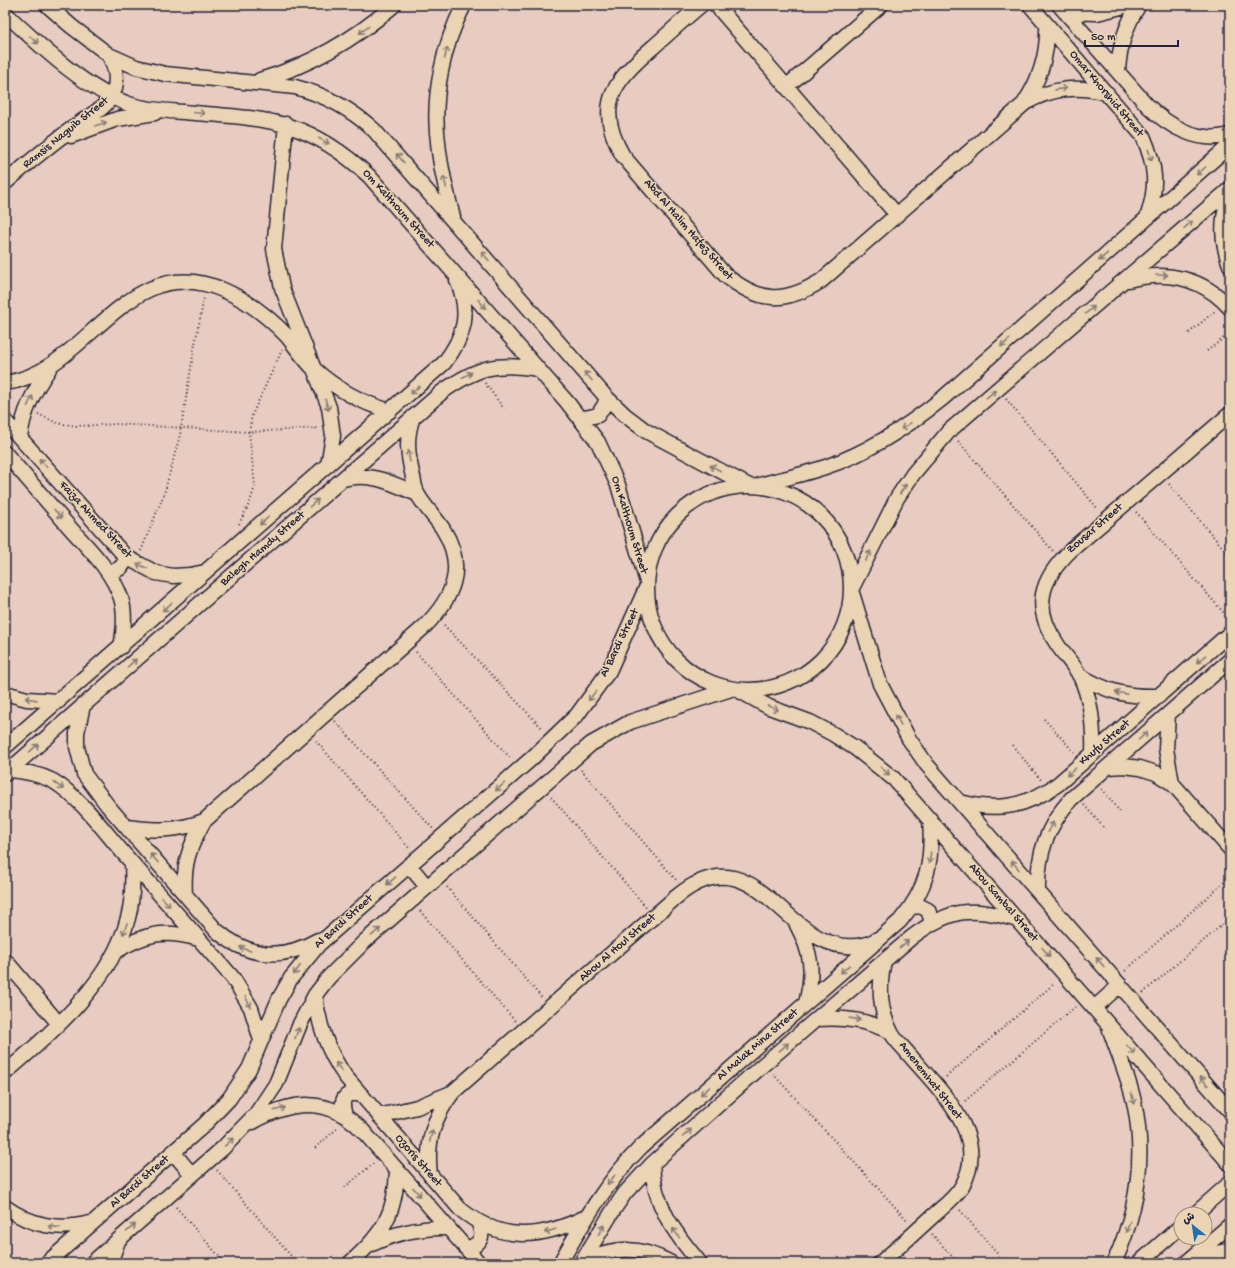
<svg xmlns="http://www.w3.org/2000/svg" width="1235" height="1268" viewBox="0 0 1235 1268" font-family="'Gochi Hand','Playpen Sans Arabic',sans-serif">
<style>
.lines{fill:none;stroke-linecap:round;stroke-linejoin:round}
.minor-casing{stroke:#22223b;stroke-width:17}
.path{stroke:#22223b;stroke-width:2;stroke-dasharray:1 3;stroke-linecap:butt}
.minor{stroke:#ebd4b3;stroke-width:14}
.oneway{stroke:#867b77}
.labels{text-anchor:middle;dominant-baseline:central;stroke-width:3;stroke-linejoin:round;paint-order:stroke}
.street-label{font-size:12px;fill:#22223b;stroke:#ebd4b3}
</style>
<rect width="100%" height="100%" fill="#e9ccc1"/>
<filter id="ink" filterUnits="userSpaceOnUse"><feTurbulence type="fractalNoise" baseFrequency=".025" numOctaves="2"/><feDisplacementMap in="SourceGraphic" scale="8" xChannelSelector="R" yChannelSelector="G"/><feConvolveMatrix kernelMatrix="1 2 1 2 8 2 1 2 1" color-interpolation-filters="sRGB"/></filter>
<g filter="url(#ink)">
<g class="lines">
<g class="minor-casing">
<path id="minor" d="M47,5L71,26L109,55L136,67L165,74L295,87C326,95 351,109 374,130L606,397L625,415L646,431L749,486
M701,5C684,19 668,34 652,48C613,82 594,106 623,156L725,275C760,303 784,304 821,281L1025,103C1052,88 1077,85 1107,93
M716,5L897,215
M1030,5L1143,136C1156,166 1158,186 1147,218
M1059,5L1147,105C1168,126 1198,144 1230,135
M1065,12L1097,13L1129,5
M5,13C39,45 87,91 132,105C152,111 174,111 195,113C271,119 310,121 369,176L567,402L598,442L618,485L647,582
M1118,72C1119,48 1125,26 1139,5
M260,80C311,65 354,40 394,5
M786,87L881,5
M1025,102C1041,78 1048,54 1047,25
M286,124L274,249L282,288L329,407L333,436L328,465
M71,136L117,119L155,113
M5,183C28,163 52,143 77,125C88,116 105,109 112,96C119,82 116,68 109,55
M1230,197C1220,218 1222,244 1230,265
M453,217C447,193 440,168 438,142C432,97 443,45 464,5
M1128,280C1167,270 1203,278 1230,308
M5,383C65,375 97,313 150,289C201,266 253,301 287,336C296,347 304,359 314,369C336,389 362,403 390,411
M579,417L585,418L598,415L605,404L606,397
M5,421L126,557L156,573L173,576L190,575L205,572
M20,438C23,411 34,391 49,369
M5,453C27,478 49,504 71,529C90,550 112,571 121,598C126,614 124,631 121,647
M343,479C371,472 392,483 417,494
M760,485C782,479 805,474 828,466C870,452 908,426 943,398L1230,145
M647 588a102 102 0 1 1 204 0a102 102 0 1 1-204 0Z
M107,571C118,572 124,567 126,557
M852,588L897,498L913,474L949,431L1230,189
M852,593L880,684L909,739L927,765L1230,1111
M1079,675C1107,692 1127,697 1159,696
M738,690L769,707L810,722L833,734L855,748L894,779L1230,1164
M5,693L27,699L59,701
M83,705L77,733V747L84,774L108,806L216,930C248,958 281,961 318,940
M1168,714L1166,749L1172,783
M5,747L444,363C465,336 471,313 457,280
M1093,754C1094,727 1092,701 1080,676C1074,665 1064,655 1057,644C1032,607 1040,580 1071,550L1230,414
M1108,767L1124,766L1140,768L1156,773L1172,783L1230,849
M9,770C24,771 39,774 53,781C80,797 104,831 125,855C161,896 197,936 233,978L251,1008L261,1040
M5,774L442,392C477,367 496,362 538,369
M960,802C998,812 1026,807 1058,784L1230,633
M127,827C154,831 178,831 204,821
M409,865L427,887
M1038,891C1037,855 1047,826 1071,799L1230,660
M185,894C183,864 189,847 204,821L424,627C453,598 467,568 443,529C436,518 424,506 418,495C415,490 414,482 413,477C408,456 405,438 413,417
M912,907L920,906L928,910L932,922
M797,925C812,953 814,972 806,1003
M115,952C145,933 164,929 199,939
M5,960L59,1024
M315,995C319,1026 327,1050 345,1076L460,1209C502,1243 540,1239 586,1217
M1094,1008L1120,985
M817,1019C844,1017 866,1020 891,1032
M1110,1030C1118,1054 1129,1078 1134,1102C1146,1157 1137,1212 1114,1263
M5,1073C53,1032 112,981 128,918C133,900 133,882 132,863
M345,1116C343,1107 340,1099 349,1094H360
M379,1116L417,1107L451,1093
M253,1122C292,1100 329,1096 363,1131L479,1263
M173,1152L192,1175
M652,1164C653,1204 675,1234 700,1263
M430,1175C426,1142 433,1118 453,1092L675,898C760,826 786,961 863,945C869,944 875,940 880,938
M5,1207C32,1226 58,1231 90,1223
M1195,1214L1230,1183
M372,1244C397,1232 420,1227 448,1228
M467,1249C481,1244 485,1236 478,1222
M1195,1258L1230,1250
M583,1260C617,1247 638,1245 671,1263
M47,1263L204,1125L229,1099L249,1069L279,999L291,978L319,944L531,759L577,715L609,671L647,586
M92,1263L223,1148L256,1114L276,1084L300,1024L315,995L329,977L364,942L591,744L630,722L731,689
M110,1263L118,1241
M350,1263C382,1235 396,1214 397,1170
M560,1263C584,1221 606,1182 641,1147L900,921C928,888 933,861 930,819
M581,1263L614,1209L625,1193L652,1164L764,1064L912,937C952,907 971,907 1018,920
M880,1263C899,1247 917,1231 935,1214C944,1206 956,1197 962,1186C992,1135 936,1087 906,1051C901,1045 894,1039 891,1032C879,1010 879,984 884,961
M1139,1263L1181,1226
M1186,1263L1230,1225"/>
</g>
<path class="path" d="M1189,333L1215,311
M1207,351L1230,333
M485,383L504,409
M1006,399L1098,509
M38,414L57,423L77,426L117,424L249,432L319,428
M958,441L1053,551
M1169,484L1230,556
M1136,512L1230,620
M239,524L250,502L255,486L249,432L252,415L282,350
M141,551L164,494L180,435L194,349L204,298
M444,625L543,729
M416,652L511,759
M1044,719L1074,752
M335,721L433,829
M316,741L410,849
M1012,745L1041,780
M581,770L678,882
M1102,789L1121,813
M551,797L646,907
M1084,805L1105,829
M447,887L542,998
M420,911L515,1021
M1125,971L1230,877
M1143,993L1230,918
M773,1074L908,1221
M946,1077L1055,983
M965,1101L1075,1007
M315,1148L339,1127
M217,1170L297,1263
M345,1187L374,1163
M176,1207L225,1263
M960,1210L1005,1263
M932,1234L958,1263"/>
<use href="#minor" class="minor"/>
</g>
<defs><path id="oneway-shaft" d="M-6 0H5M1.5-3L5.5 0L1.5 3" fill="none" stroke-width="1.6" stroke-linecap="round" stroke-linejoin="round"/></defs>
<g class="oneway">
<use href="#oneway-shaft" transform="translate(364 30) rotate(144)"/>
<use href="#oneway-shaft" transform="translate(34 40) rotate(41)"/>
<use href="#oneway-shaft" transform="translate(446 53) rotate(-77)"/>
<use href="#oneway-shaft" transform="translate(1061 89) rotate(-8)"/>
<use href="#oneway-shaft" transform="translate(199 113) rotate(5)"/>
<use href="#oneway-shaft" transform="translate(101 124) rotate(-18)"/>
<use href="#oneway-shaft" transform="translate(324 141) rotate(28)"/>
<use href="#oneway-shaft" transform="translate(1150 155) rotate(72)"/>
<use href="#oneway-shaft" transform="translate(400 158) rotate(-131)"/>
<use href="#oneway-shaft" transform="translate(1201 171) rotate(139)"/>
<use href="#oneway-shaft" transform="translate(445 182) rotate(-103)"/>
<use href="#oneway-shaft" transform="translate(1188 225) rotate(-41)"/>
<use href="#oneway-shaft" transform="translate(485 256) rotate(-131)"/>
<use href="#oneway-shaft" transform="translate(1103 257) rotate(139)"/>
<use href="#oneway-shaft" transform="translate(1162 275)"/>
<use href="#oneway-shaft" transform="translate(482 304) rotate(49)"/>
<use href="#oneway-shaft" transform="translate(1090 310) rotate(-40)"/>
<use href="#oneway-shaft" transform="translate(1005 343) rotate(139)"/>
<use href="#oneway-shaft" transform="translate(467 375) rotate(-28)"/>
<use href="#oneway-shaft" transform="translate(588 376) rotate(-131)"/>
<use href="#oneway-shaft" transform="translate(415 390) rotate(139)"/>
<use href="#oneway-shaft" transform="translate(991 394) rotate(-40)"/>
<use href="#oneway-shaft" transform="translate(30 401) rotate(-64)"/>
<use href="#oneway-shaft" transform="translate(327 405) rotate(73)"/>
<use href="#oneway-shaft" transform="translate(906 426) rotate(146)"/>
<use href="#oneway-shaft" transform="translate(409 456) rotate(-99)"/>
<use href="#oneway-shaft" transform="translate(43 463) rotate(-131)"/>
<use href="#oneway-shaft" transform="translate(715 468) rotate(-152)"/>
<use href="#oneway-shaft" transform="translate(903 489) rotate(-57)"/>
<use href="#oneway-shaft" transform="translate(314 503) rotate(-41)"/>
<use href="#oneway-shaft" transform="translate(58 514) rotate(49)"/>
<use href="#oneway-shaft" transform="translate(264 521) rotate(139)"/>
<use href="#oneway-shaft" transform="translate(868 556) rotate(-64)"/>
<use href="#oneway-shaft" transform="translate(142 566) rotate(-155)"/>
<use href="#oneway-shaft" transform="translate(167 607) rotate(139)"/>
<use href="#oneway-shaft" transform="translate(1201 659) rotate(139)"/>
<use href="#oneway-shaft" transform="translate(132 663) rotate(-41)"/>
<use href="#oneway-shaft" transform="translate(1121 693) rotate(-168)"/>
<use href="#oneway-shaft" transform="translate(592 696) rotate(127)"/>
<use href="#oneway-shaft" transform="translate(31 699) rotate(-172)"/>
<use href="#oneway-shaft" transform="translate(773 708) rotate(21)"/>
<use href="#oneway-shaft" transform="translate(898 720) rotate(-120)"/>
<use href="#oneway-shaft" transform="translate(1143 736) rotate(-41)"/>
<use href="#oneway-shaft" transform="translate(34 748) rotate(-41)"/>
<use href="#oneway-shaft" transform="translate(885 771) rotate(41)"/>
<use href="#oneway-shaft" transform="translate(1071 772) rotate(139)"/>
<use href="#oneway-shaft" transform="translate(59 786) rotate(35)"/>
<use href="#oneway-shaft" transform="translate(500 787) rotate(139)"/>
<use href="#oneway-shaft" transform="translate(1051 827) rotate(-63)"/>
<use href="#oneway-shaft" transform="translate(154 858) rotate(-131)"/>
<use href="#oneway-shaft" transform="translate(930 858) rotate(97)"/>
<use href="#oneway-shaft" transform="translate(1015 865) rotate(-131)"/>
<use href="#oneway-shaft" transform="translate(391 881) rotate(139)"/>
<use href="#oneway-shaft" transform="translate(166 902) rotate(49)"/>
<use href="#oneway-shaft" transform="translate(125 929) rotate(109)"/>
<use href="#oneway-shaft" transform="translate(376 932) rotate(-41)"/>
<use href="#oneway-shaft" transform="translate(904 944) rotate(-40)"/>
<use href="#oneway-shaft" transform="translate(245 949) rotate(-160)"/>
<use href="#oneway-shaft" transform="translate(1046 952) rotate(49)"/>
<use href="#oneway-shaft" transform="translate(1100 962) rotate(-131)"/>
<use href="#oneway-shaft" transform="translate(845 969) rotate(139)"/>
<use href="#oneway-shaft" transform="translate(297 970) rotate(127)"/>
<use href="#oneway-shaft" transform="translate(248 1002) rotate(64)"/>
<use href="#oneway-shaft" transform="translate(855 1019) rotate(10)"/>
<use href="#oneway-shaft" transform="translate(297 1033) rotate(-69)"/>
<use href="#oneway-shaft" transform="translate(784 1047) rotate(-41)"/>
<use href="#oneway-shaft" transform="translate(1131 1050) rotate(49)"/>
<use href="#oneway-shaft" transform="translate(339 1067) rotate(-124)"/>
<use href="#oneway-shaft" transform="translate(1204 1081) rotate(-131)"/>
<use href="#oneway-shaft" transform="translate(705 1091) rotate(139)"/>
<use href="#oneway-shaft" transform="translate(1133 1099) rotate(75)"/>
<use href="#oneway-shaft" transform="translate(280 1109) rotate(-17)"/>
<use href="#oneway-shaft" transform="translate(687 1133) rotate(-42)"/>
<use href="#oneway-shaft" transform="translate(431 1136) rotate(-77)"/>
<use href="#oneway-shaft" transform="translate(229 1142) rotate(-43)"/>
<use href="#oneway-shaft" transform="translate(611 1180) rotate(128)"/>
<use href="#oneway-shaft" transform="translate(417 1192) rotate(49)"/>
<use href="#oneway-shaft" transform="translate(54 1227) rotate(-174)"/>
<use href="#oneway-shaft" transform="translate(1128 1227) rotate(109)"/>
<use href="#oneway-shaft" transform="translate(131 1228) rotate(-41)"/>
<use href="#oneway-shaft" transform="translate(601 1230) rotate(-59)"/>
<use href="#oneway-shaft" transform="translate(550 1231) rotate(164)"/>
<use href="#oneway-shaft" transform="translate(676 1233) rotate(-126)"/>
</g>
</g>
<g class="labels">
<g class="street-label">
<text transform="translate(1106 94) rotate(50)">Omar Khorshid Street</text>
<text transform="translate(66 133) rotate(-39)">Ramsis Naguib Street</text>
<text transform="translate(398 209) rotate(48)">Om Kalthoum Street</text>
<text transform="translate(688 230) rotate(49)">Abd Al Halim Hafez Street</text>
<text transform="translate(95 520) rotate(47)">Faiza Ahmed Street</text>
<text transform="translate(629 525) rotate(73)">Om Kalthoum Street</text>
<text transform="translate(1095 529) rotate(-41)">Zousar Street</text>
<text transform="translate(263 549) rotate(-41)">Balegh Hamdy Street</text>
<text transform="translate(620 643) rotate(-64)">Al Bardi Street</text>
<text transform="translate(1105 743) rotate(-41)">Khufu Street</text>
<text transform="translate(1003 903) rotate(49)">Abou Sambal Street</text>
<text transform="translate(344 922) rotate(-42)">Al Bardi Street</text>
<text transform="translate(618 948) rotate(-41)">Abou Al Houl Street</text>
<text transform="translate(758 1045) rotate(-41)">Al Malak Mina Street</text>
<text transform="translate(930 1081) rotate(52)">Amenemhat Street</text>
<text transform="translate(418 1161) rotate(49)">Ozoris Street</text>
<text transform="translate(140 1182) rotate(-41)">Al Bardi Street</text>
</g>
</g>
<rect width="1235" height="1268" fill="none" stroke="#ebd4b3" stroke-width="20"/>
<rect x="10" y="10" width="1215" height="1248" fill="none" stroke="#22223b" stroke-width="1.5" filter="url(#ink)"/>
<g transform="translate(1193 1226) rotate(330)"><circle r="19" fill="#ebd4b3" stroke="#9b8d83"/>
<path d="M0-3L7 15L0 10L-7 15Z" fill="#1f6fb2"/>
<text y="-6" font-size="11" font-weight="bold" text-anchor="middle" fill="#22223b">ش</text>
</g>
<path d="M1085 40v6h93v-6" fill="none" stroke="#22223b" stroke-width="2"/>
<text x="1091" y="40" font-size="12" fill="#22223b" stroke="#ebd4b3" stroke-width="3" paint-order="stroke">50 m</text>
</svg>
